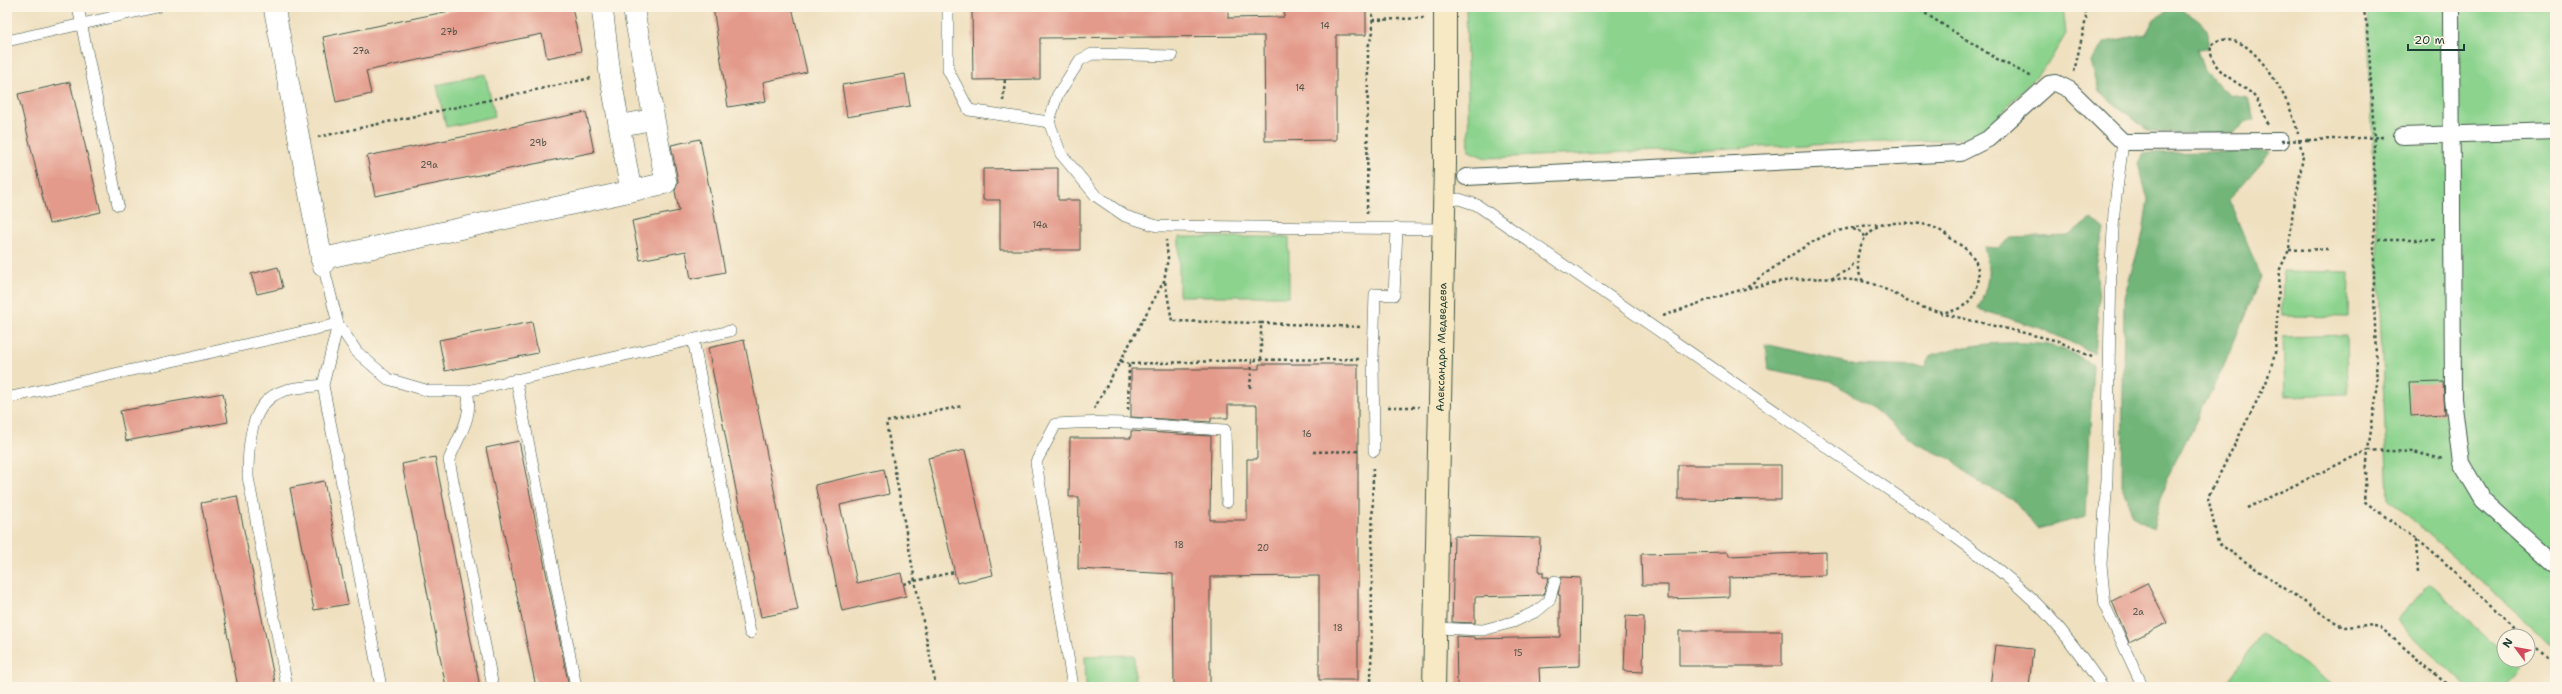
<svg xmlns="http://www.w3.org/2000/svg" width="2562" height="694" viewBox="0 0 2562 694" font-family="'Shantell Sans',sans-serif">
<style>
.green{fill:#8cd38e;stroke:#568861}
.forest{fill:#71b579;stroke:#487956}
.building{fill:#e39a8a}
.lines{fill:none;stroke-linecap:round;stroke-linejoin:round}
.service-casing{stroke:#3e5549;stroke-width:12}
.pedestrian-casing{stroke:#3e5549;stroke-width:18}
.minor-casing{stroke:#3e5549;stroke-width:22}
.secondary-casing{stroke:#3e5549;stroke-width:24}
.path{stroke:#3e5549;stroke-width:2.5;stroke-dasharray:3 3;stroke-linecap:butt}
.service{stroke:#fff;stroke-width:11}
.pedestrian{stroke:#fff;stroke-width:16}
.minor{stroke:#fff;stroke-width:21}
.secondary{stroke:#f7e9c3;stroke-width:22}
.path-bridge{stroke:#3e5549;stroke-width:2.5;stroke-dasharray:3 3;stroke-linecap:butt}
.labels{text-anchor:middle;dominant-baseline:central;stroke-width:4;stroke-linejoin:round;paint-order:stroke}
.number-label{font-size:9px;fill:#50544a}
.street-label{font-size:11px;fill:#1f3d34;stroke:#fcf5e5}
</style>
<rect width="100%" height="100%" fill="#fcf5e5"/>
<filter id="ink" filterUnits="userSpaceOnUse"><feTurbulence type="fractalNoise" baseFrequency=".025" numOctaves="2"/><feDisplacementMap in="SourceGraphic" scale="8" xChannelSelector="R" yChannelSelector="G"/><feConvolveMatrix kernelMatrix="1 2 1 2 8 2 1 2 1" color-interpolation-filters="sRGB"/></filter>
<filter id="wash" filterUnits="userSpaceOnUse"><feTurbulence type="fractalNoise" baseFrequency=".012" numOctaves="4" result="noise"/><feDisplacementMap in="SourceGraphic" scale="16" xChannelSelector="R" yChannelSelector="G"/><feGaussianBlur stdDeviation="0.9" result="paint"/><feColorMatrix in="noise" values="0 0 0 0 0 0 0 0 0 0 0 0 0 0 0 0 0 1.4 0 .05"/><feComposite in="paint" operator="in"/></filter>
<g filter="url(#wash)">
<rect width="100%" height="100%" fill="#efe0c0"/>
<path class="green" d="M1466,7H2063L2066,34L2047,65L1982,134L1958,139L1486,158L1469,151Z
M2367,7H2555V647L2388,498Z
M485,74L495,116L446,127L437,85Z
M1179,237H1289V296H1179Z
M2283,271L2349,272L2348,317L2282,316Z
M2347,335L2348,394L2285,396L2283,337Z
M2430,584L2504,653V660H2511L2521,669L2504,687H2467L2399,623L2397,619Z
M2261,634L2336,687H2224Z
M1134,655L1135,687H1086L1085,656Z"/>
<path class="forest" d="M2172,7C2181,7 2201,19 2206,28C2210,34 2208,42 2207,49L2197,50L2204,71L2229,95L2248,98L2254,119L2246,122L2234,133L2175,134L2147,130L2099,91L2091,62L2105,42L2146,34L2154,19Z
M2271,151L2229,200L2261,277L2223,368L2166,480L2153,528L2133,516L2122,486L2124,297L2143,233L2148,199L2138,164L2144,153Z
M2092,219L2104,229L2096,265L2099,300L2094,353L2040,328L1978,309C1989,283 1991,274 1984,247L1998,248L2011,238L2068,236Z
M1765,344L1856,365L1925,367L1932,355C1965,344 2013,340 2048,345C2063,347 2080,358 2093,364L2086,517L2037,529L2013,500L1973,479L1951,459L1918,445L1869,406L1831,381L1768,369Z"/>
<g id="blocks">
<path class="building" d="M469,7H572L581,51L547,58L542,34L366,71L371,94L336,102L323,37Z
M713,7H792L807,72L763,82L766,101L728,107Z
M972,7H1228V18L1284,17V7H1366V35H1336V140L1265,141L1264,36L1040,38V79L973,80Z
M905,74L910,106L847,117L842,85Z
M70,82L101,212L49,224L18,94Z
M586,112L594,152L375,196L367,156Z
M700,139L725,272L691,279L686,251L640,260L632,221L679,211L675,191L678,181L671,145Z
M1058,168V200H1080V250H1000V200H983V169Z
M278,267L283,288L257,294L251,274Z
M532,322L538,353L445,371L439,340Z
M744,340L798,610L761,617L708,348Z
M1259,364H1358V680H1319V576L1210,577V687H1174L1173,574L1078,569L1079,497H1069L1070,438H1131V431L1211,436L1210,520H1247V459H1257V405H1228V418H1211V422L1131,417V369H1259Z
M2443,382L2445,414L2411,416L2409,383Z
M223,393L228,422L126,441L120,411Z
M519,441L552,601L569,687H536L486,448Z
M965,450L993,575L957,583L928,458Z
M435,457L480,687H446L402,464Z
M1678,465H1781V500L1678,499Z
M884,469L889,494L840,505L857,583L901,573L906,596L842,611L815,485Z
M324,481L348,604L314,610L290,488Z
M237,496L276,687H238L201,503Z
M1454,536L1540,538L1539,572H1543V577H1549L1543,595L1475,597V623L1452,622Z
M1728,552L1729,556L1826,552V575L1729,578V597L1668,599V585H1642L1641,554Z
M1561,577L1581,578L1580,666L1539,668L1540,687H1457L1456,636L1474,637V639L1560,637V595H1558Z
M2147,583L2167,623L2129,642L2112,601Z
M1626,616L1644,617L1643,672L1624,671Z
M1679,631H1782V666H1679Z
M1995,645L2033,649L2029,687H1990Z"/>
</g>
</g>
<g filter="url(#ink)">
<use href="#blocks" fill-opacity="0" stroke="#3e5549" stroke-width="1"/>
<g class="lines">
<g class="service-casing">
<path id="service" d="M78,7L118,205
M948,7V70L969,110L1049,122
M7,41L157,7
M1172,56L1092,54L1080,60L1057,96L1049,122L1061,154L1096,196L1125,216L1157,226L1444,229
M2123,142L2114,212L2111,266L2107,479L2101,564L2105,606L2143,687
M1444,201L1459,199L1477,205L1928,517C1967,546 2008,574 2043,610C2065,633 2084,660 2103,687
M323,265L338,324L357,352L388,379L429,391H467L730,331
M693,339L750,633
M516,379L576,687
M467,391C474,418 458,436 449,460L493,687
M7,398L338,324L323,385L381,687
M1374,451L1373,358L1375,294L1394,295L1397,229
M1435,628L1483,630L1513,622L1537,611L1549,601L1555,581
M287,687L248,477C248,448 249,402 283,391C295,387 310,387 323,385
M1073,687L1036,462L1056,424C1112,419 1168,427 1225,430L1227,502"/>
</g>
<g class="pedestrian-casing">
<path id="pedestrian" d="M2451,7L2453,399L2461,463L2483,500L2555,565
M2402,136L2555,131
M1466,177L1960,153L1988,139L2049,84L2056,83L2070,90L2123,142L2281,141"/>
</g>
<g class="minor-casing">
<path id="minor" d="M274,7L323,265
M619,126L654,119
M631,191L666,183L633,7
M321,259L631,191L610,74L602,7"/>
</g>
<g class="secondary-casing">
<g id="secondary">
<path id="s1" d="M1434,687L1445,163V7"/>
</g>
</g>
<path class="path" d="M1915,7L1997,59L2032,77
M2363,7L2368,30L2374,137V293L2377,391L2368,450L2413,452L2443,459
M1373,20L1426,18
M2074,72L2086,19L2085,7
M1003,101L1005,79
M2268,124C2264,113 2260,102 2252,94C2239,82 2218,75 2212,57C2204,34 2234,38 2245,46C2269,63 2293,107 2298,134
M318,137L591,78
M2299,139L2303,156L2298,188L2294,198L2289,250L2280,269L2275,354L2266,383L2208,497L2218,543L2331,620L2345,627L2367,625L2380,627L2450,687
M2308,140L2386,137
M1367,214L1368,47L1373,32L1372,7
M1853,229L1862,232L1865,237
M2378,240H2436
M2289,250L2330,249
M1831,278L1850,269L1855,261
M1863,281C1851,262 1859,238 1878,226
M1165,282L1172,321L1261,323V360
M1940,313L2058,341L2094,358
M1663,316C1732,291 1786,271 1861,281C1890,285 1926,320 1955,310C1979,302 1986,271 1970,253C1966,248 1958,244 1953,240C1945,233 1936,227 1926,225C1903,219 1845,226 1824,236C1796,250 1771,270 1745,288
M1261,323L1361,327
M1121,361L1129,364
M1250,388L1252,360L1360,359
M1388,407H1419
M1094,409L1164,281L1168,258L1166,240
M1128,410L1129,364L1252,360
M1313,452L1359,451
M2247,508L2368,450L2364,501L2432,551L2524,636
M2416,540L2418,574
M904,584L915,581L886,422L962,406
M2528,640L2555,665
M936,687L915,581L954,572
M1371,687L1373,465"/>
<use href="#service" class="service"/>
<use href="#pedestrian" class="pedestrian"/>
<use href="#minor" class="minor"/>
<use href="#secondary" class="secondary"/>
<path class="path-bridge" d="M2281,141L2308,140"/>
</g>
</g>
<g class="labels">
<g class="number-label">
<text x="1325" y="26">14</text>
<text x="449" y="32">27b</text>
<text x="361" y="51">27a</text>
<text x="1300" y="88">14</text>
<text x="538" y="143">29b</text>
<text x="429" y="165">29a</text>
<text x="1040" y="225">14a</text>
<text x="1307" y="434">16</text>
<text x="1179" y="545">18</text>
<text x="1263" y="548">20</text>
<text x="2138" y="612">2a</text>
<text x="1338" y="628">18</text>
<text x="1518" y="653">15</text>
</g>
<g class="street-label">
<text stroke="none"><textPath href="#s1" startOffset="340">Александра Медведева</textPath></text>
</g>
</g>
<rect width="2562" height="694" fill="none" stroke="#fcf5e5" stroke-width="24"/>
<g transform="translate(2516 648) rotate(302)"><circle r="19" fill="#fcf5e5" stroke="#a4ab9e"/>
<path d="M0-3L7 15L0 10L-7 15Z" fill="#d1495b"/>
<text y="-6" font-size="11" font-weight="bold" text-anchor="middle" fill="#1f3d34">N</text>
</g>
<path d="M2408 44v6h56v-6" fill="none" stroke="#1f3d34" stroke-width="2"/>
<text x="2414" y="44" font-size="12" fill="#1f3d34" stroke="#fcf5e5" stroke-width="3" paint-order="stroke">20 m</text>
</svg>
